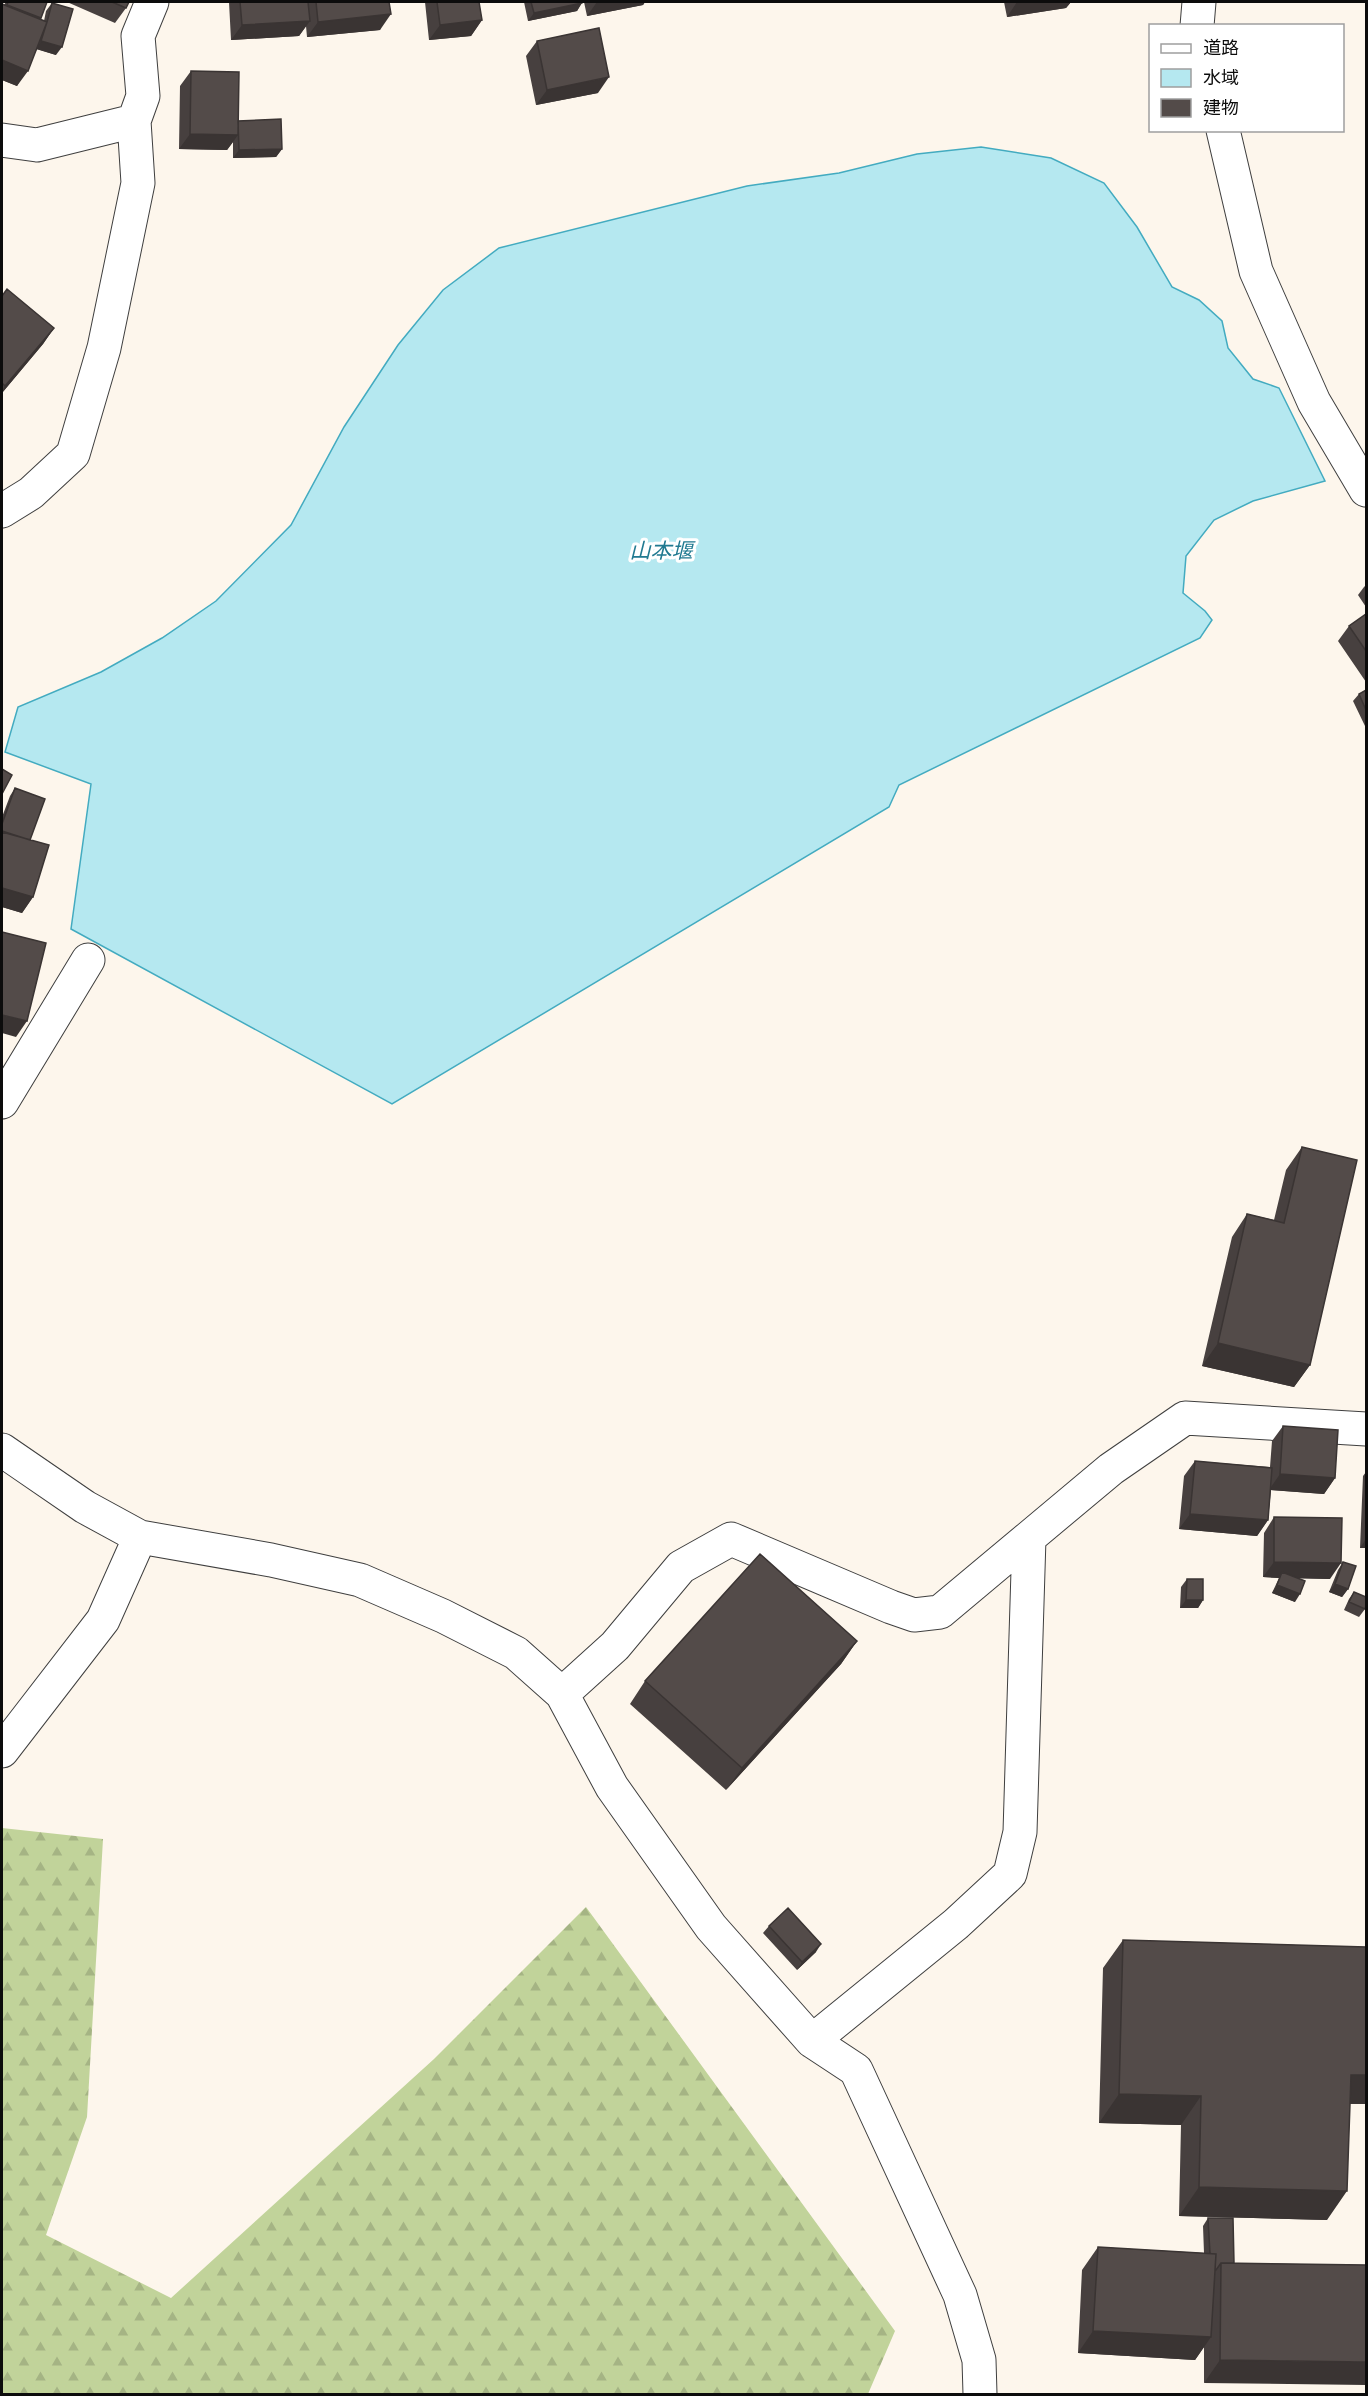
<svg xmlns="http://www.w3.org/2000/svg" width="1368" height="2396" viewBox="0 0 1368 2396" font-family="Spectral,'Noto Sans JP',serif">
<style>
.forest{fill:url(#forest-firs)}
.water{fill:#b5e8f0;stroke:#43abc0;stroke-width:1.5}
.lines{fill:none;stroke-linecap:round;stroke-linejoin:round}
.minor-casing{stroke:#3f3f3f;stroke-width:35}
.minor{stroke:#fff;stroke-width:33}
.wall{fill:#47403f}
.shaded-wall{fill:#3a3433}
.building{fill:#534b49;stroke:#3a3433;stroke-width:1.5}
.labels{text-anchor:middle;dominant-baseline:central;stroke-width:6;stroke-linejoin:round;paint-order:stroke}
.water-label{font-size:21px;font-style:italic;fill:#217a91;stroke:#fff}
</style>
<defs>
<pattern id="forest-firs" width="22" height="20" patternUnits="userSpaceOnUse" patternTransform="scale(1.5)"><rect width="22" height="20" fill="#c1d39a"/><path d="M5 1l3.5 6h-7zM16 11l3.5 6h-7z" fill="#a5b484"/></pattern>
</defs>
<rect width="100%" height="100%" fill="#fdf6ec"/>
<path class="forest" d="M2,1828L103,1839L87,2117L46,2235L171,2298L434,2059L586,1907L895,2331L868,2394H2Z"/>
<path class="water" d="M981,147L1051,158L1104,183L1137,227L1172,287L1199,300L1222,321L1228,348L1253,379L1279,388L1325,481L1253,501L1214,520L1186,556L1183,593L1205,611L1212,620L1200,638L899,785L889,807L392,1104L71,929L91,784L5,752L18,707L101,672L162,638L216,601L291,525L344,427L398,345L443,290L499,248L747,186L839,173L917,154Z"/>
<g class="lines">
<g class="minor-casing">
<path id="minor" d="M1197,26L1199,2
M1223,130L1256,271L1314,402L1366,490
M2,140L37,145L134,121
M2,511L31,493L73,454L104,348L138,183L134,121L143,96L138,36L152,2
M2,1102L88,960
M2,1450L85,1507L140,1537L271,1560L360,1580L443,1616L516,1653L562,1694L612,1787L711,1927L812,2041L856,2070L960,2295L979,2360L980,2394
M562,1694L615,1646L681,1567L731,1539L891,1607L914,1615L940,1612L1111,1469L1185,1418L1366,1429
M2,1751L103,1620L140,1537
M812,2041L956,1924L1010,1874L1020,1832L1029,1538"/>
</g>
<use href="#minor" class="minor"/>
</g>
<path class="wall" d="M6,2H47L40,19L44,21L46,11L52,3L56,55L37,49L17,86L2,80V4L4,5Z
M67,2H129L126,8L115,23Z
M229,2H389L380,30L307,37L306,26L299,36L231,40Z
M425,2H479L482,20L471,36L429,40Z
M524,2H582L577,11L528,21Z
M584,2H645L643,5L587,16Z
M1004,2H1071L1066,8L1007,17Z
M537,41L598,93L536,105L526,56Z
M191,71L238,121L282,149L276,157L233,158V142L227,150L179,149L180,86Z
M2,296L54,328L43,344L2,393Z
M1366,585V607L1358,595L1364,587Z
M1366,614V682L1338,641L1349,626Z
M1366,690V725L1365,726L1353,701L1359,694Z
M15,788L30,840L33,897L22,913L2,907V817L10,796Z
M1302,1147L1310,1365L1294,1387L1202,1366L1232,1237L1247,1214L1274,1220L1286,1170Z
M1283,1426L1335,1478L1324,1494L1271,1490L1268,1520L1257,1536L1179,1529L1184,1476L1195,1461L1270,1467L1272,1441Z
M1366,1472V1548H1360L1363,1476Z
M1274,1517L1330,1579L1297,1578L1295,1602L1272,1593L1279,1578L1263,1577L1264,1533Z
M1343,1562L1348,1589L1342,1597L1329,1592L1338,1570Z
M1187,1579L1203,1600L1198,1608H1180L1181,1587Z
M1354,1592L1365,1609L1359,1617L1344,1610L1349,1599Z
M857,1641L841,1664L726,1790L630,1704L645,1681Z
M769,1926L816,1952L797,1970L763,1933Z
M1123,1940L1366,1947V2104H1350L1327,2220L1179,2216L1181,2125L1099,2123L1103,1968Z
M1208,2218L1234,2263L1366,2265L1204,2383V2347L1195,2360L1078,2353L1082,2270L1098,2247L1204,2253L1203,2226Z"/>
<path class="shaded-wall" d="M597,2H645L643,5L587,16Z
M1017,2H1071L1066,8L1007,17Z
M582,3L577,11L528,21L534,13Z
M391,14L380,30L307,37L318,22Z
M482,20L471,36L429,40L440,25Z
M310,21L299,36L231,40L242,25Z
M41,41L62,47L56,55L36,49Z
M2,60L28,71L17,86L2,80Z
M609,77L598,93L536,105L547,90Z
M190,134L238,135L227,150L179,149Z
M282,149L276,157L233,158L239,150Z
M54,328L43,344L2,393V391L5,386Z
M2,888L33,897L22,913L2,907Z
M2,1015L27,1021L16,1037L2,1033Z
M1218,1343L1310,1365L1294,1387L1202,1366Z
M1280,1474L1335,1478L1324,1494L1269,1490Z
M1190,1514L1268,1520L1257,1536L1179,1529Z
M1366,1539V1548H1360Z
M1274,1562L1341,1563L1330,1579L1280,1578L1282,1572L1279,1578L1263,1577Z
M1335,1584L1348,1589L1342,1597L1329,1592Z
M1277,1585L1300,1594L1295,1602L1272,1593Z
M1186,1600H1203L1198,1608H1180Z
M857,1641L841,1664L726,1790L742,1768Z
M821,1944L816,1952L797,1970L802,1962Z
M1351,2075H1366V2104L1331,2103Z
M1119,2094L1201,2096L1181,2125L1099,2123Z
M1199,2187L1347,2191L1327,2220L1179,2216Z
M1093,2331L1211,2337L1195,2360L1078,2353Z
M1220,2360L1366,2362V2385L1204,2383Z"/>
<path class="building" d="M8,2H47L41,18L7,5Z
M112,2H129L126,8Z
M240,2H308L310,21L242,25Z
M316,2H389L391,14L318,22Z
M437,2H479L482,20L440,25Z
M531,2H582V3L534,13Z
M52,3L73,9L62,47L41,41L47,22Z
M2,4L47,22L28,71L2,60Z
M599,28L609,77L547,90L537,41Z
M191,71L239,72L238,135L190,134Z
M281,119L282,149L239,150L238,121Z
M7,289L54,328L5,386L2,383V296Z
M1366,614V651L1349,626Z
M1366,690V710L1359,694Z
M2,769L12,775L2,794Z
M15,788L45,799L30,840L2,831V824Z
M2,832L49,845L33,897L2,888Z
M2,932L46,943L27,1021L2,1015Z
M1302,1147L1357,1160L1310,1365L1218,1343L1247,1214L1284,1223Z
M1283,1426L1338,1430L1335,1478L1280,1474Z
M1195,1461L1272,1468L1268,1520L1190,1514Z
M1274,1517L1342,1518L1341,1563L1274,1562Z
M760,1554L857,1641L742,1768L645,1681Z
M1343,1562L1356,1566L1348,1589L1335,1584Z
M1282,1572L1305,1581L1300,1594L1277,1585Z
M1187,1579H1203V1600H1186Z
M1354,1592L1366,1597V1606L1365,1609L1349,1602Z
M788,1908L821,1944L802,1962L769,1926Z
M1123,1940L1366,1947V2075H1351L1347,2191L1199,2187L1201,2096L1119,2094Z
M1208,2218H1233L1234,2263H1221L1216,2270H1215L1216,2254H1210Z
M1098,2247L1216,2254L1211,2337L1093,2331Z
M1221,2263L1366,2265V2362L1220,2360Z"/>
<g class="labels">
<g class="water-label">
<text x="661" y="552">山本堰</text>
</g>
</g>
<rect width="1368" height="2396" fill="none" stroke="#0c0c0c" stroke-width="6"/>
<rect x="1149" y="24" width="195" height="108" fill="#ffffff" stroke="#9e9e9e" stroke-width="1.5"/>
<rect x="1161" y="44" width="30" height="9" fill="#ffffff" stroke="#9e9e9e" stroke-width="1.5"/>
<text x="1203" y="54" font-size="18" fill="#0c0c0c">道路</text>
<rect x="1161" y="69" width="30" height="18" fill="#b5e8f0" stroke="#9e9e9e" stroke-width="1.5"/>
<text x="1203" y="84" font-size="18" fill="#0c0c0c">水域</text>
<rect x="1161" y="99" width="30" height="18" fill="#534b49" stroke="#9e9e9e" stroke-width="1.5"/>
<text x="1203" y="114" font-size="18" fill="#0c0c0c">建物</text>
</svg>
